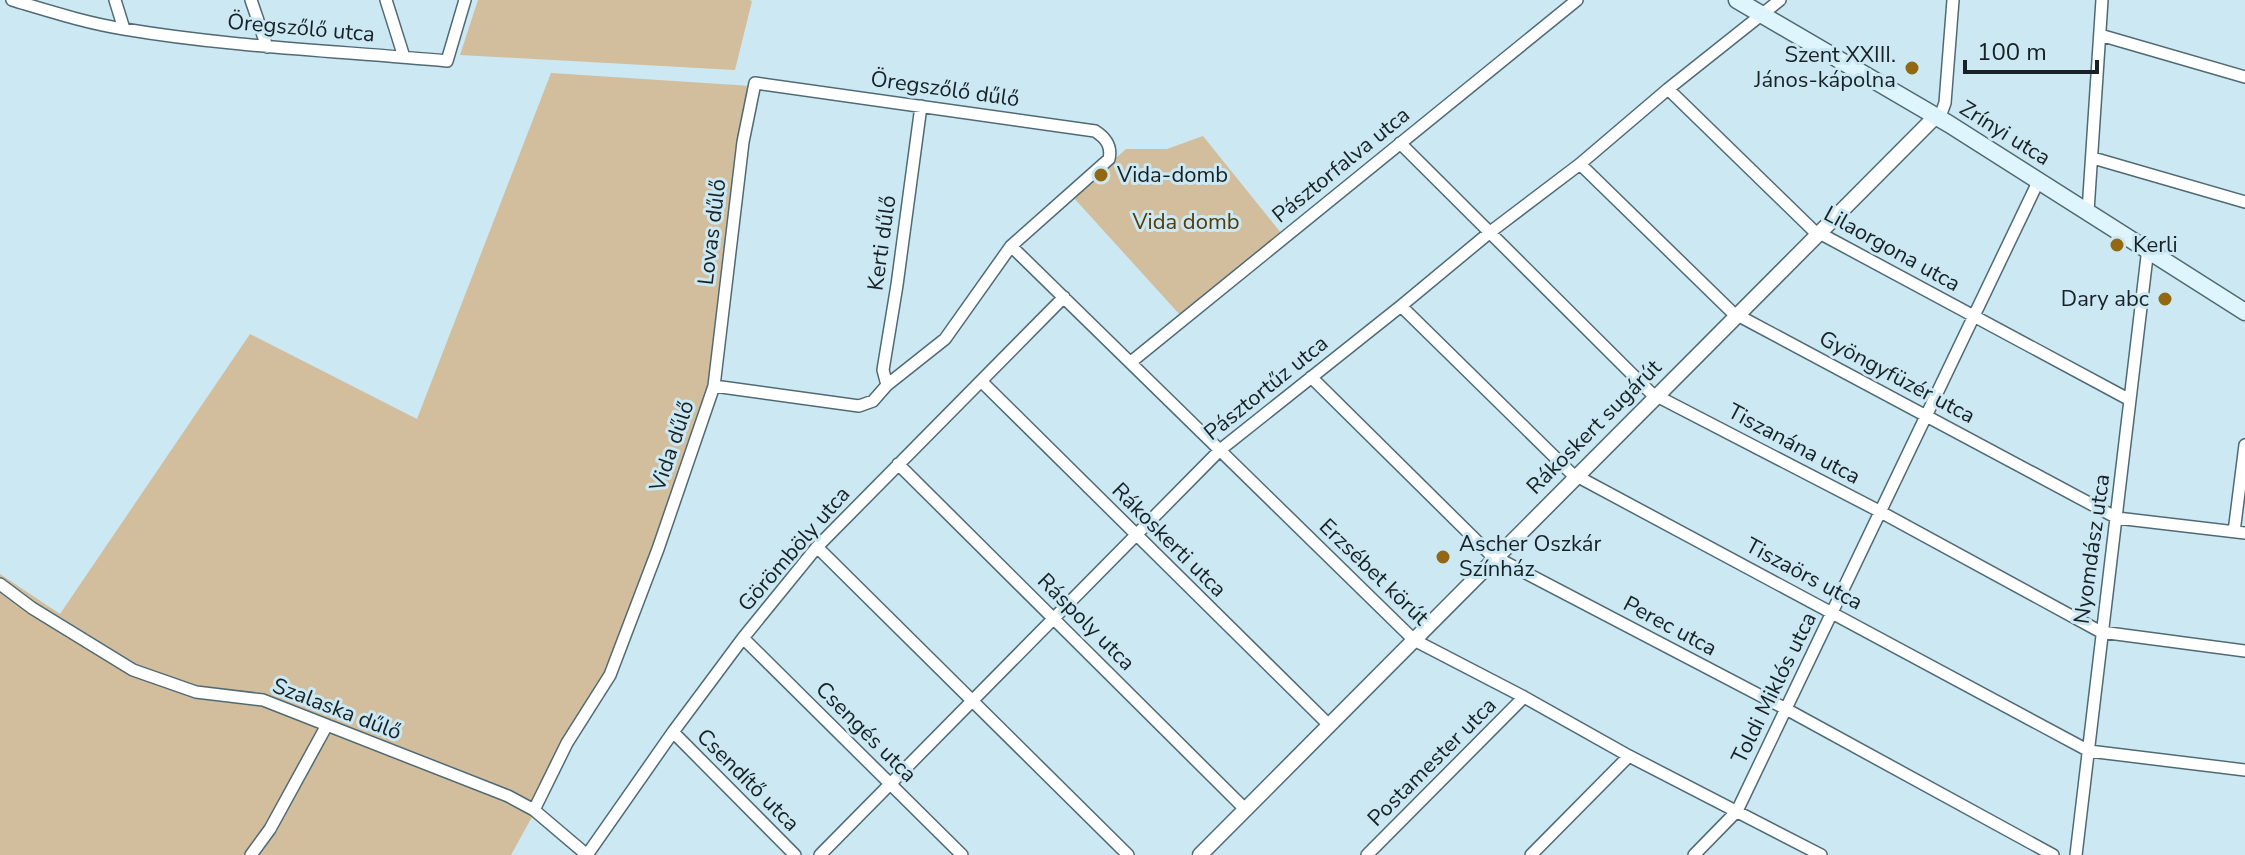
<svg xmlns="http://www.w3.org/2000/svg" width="2245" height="855" viewBox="0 0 2245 855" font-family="'Nunito Sans',sans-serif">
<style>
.green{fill:#d2bd9d}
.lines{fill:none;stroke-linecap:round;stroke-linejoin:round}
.minor-casing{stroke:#506a74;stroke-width:14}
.tertiary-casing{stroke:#506a74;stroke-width:17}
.secondary-casing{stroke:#506a74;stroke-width:19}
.minor{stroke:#fff;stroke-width:11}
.tertiary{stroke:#fff;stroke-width:14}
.secondary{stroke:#def5fe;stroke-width:16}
.poi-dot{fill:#926812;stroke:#cbe8f3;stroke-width:3}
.labels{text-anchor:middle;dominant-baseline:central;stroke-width:6;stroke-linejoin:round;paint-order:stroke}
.street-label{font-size:22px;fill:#182226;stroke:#cbe8f3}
.poi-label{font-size:22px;fill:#182226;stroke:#cbe8f3;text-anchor:start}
.park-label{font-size:22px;fill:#553b07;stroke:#cbe8f3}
</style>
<rect width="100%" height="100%" fill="#cbe8f3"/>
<path class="green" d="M478,0H749L752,1L735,70L460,55Z
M551,73L751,86L711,378L658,549L604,674L538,806L511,855H0V574L60,614L250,334L417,419Z
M1203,136L1281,233L1181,316L1073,197L1126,149H1167Z"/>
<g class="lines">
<g class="minor-casing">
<path id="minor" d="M12,0C49,11 86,23 124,29C231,47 339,51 447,61L465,0
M115,0L124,29
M251,0L267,47
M386,0L404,57
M2100,35L2245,77
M1668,89L1817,234L1823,235L2130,400
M1936,116L1942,111L1945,103L1953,0
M1400,143L1651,393L1879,511L2101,632L2245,651
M2093,158L2245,202
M1580,164L1736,316L1741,317L2117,518L2245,533
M2088,211L2102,0
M1011,246L1414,640L1524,697L1629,756L1821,855
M1401,306L1571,473L2089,751L2245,770
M1131,362L1577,0
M1311,377L1495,559L1503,561L1786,709L2053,855
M982,382L1329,725
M887,385L883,370L897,285L921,106
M898,464L1245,809
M2234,532L2245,445
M817,547L1128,855
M0,584L32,608L133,670L196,692L263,700L508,796L534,810L587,855
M743,638L962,855
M673,732L795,855
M534,810L567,743L610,675L658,549L714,386L743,142L755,83L1095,131C1106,138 1112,146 1109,159L1011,246L945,339L887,385L873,401L859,406L714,386
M251,855L270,829L327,725
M587,855L673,732L743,638L817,547L1064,297
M820,855L1220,450L1401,306L1489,233L1580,164L1668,89L1780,0
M1367,855L1524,697
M1531,855L1629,756
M1694,855L1737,811L2039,180
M2076,855L2148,248"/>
</g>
<g class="tertiary-casing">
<path id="tertiary" d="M1200,855L1936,116"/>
</g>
<g class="secondary-casing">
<path id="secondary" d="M1737,0L1949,124L2245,312"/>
</g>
<use href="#minor" class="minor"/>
<use href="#tertiary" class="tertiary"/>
<use href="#secondary" class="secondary"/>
</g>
<g class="poi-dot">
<circle cx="1912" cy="68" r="8"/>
<circle cx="1101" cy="175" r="8"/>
<circle cx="2117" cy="245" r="8"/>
<circle cx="2165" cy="299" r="8"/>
<circle cx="1443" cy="557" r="8"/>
</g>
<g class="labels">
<g class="street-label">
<text transform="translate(301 28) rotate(5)">Öregszőlő utca</text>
<text transform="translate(945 89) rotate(8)">Öregszőlő dűlő</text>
<text transform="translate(2005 133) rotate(32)">Zrínyi utca</text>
<text transform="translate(1341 165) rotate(-39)">Pásztorfalva utca</text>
<text transform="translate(712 232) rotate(-83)">Lovas dűlő</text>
<text transform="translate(882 243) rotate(-82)">Kerti dűlő</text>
<text transform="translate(1892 249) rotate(29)">Lilaorgona utca</text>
<text transform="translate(1897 377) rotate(28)">Gyöngyfüzér utca</text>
<text transform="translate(1266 388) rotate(-39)">Pásztortűz utca</text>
<text transform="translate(1594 427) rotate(-45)">Rákoskert sugárút</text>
<text transform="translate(1794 444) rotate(28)">Tiszanána utca</text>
<text transform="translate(672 446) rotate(-71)">Vida dűlő</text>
<text transform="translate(1169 540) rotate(45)">Rákoskerti utca</text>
<text transform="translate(794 549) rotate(-49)">Görömböly utca</text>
<text transform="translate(2092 549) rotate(-82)">Nyomdász utca</text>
<text transform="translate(1374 572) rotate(44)">Erzsébet körút</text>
<text transform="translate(1804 574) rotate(28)">Tiszaörs utca</text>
<text transform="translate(1086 622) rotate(45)">Ráspoly utca</text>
<text transform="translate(1670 626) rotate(28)">Perec utca</text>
<text transform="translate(1774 688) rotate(-64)">Toldi Miklós utca</text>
<text transform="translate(337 709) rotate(21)">Szalaska dűlő</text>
<text transform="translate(866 732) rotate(45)">Csengés utca</text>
<text transform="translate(1432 762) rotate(-45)">Postamester utca</text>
<text transform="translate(748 780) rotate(45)">Csendítő utca</text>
</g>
<g class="poi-label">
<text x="1896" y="55" text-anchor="end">Szent XXIII.<tspan x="1896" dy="25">János-kápolna</tspan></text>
<text x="1117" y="175">Vida-domb</text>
<text x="2133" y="245">Kerli</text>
<text x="2149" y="299" text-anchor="end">Dary abc</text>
<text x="1459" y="544">Ascher Oszkár<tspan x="1459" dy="25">Színház</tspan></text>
</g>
<g class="park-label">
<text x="1186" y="222">Vida domb</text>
</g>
</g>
<path d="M1965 60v12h132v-12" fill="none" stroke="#182226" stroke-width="4"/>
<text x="1977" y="60" font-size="24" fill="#182226" stroke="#cbe8f3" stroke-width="6" paint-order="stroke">100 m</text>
</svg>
